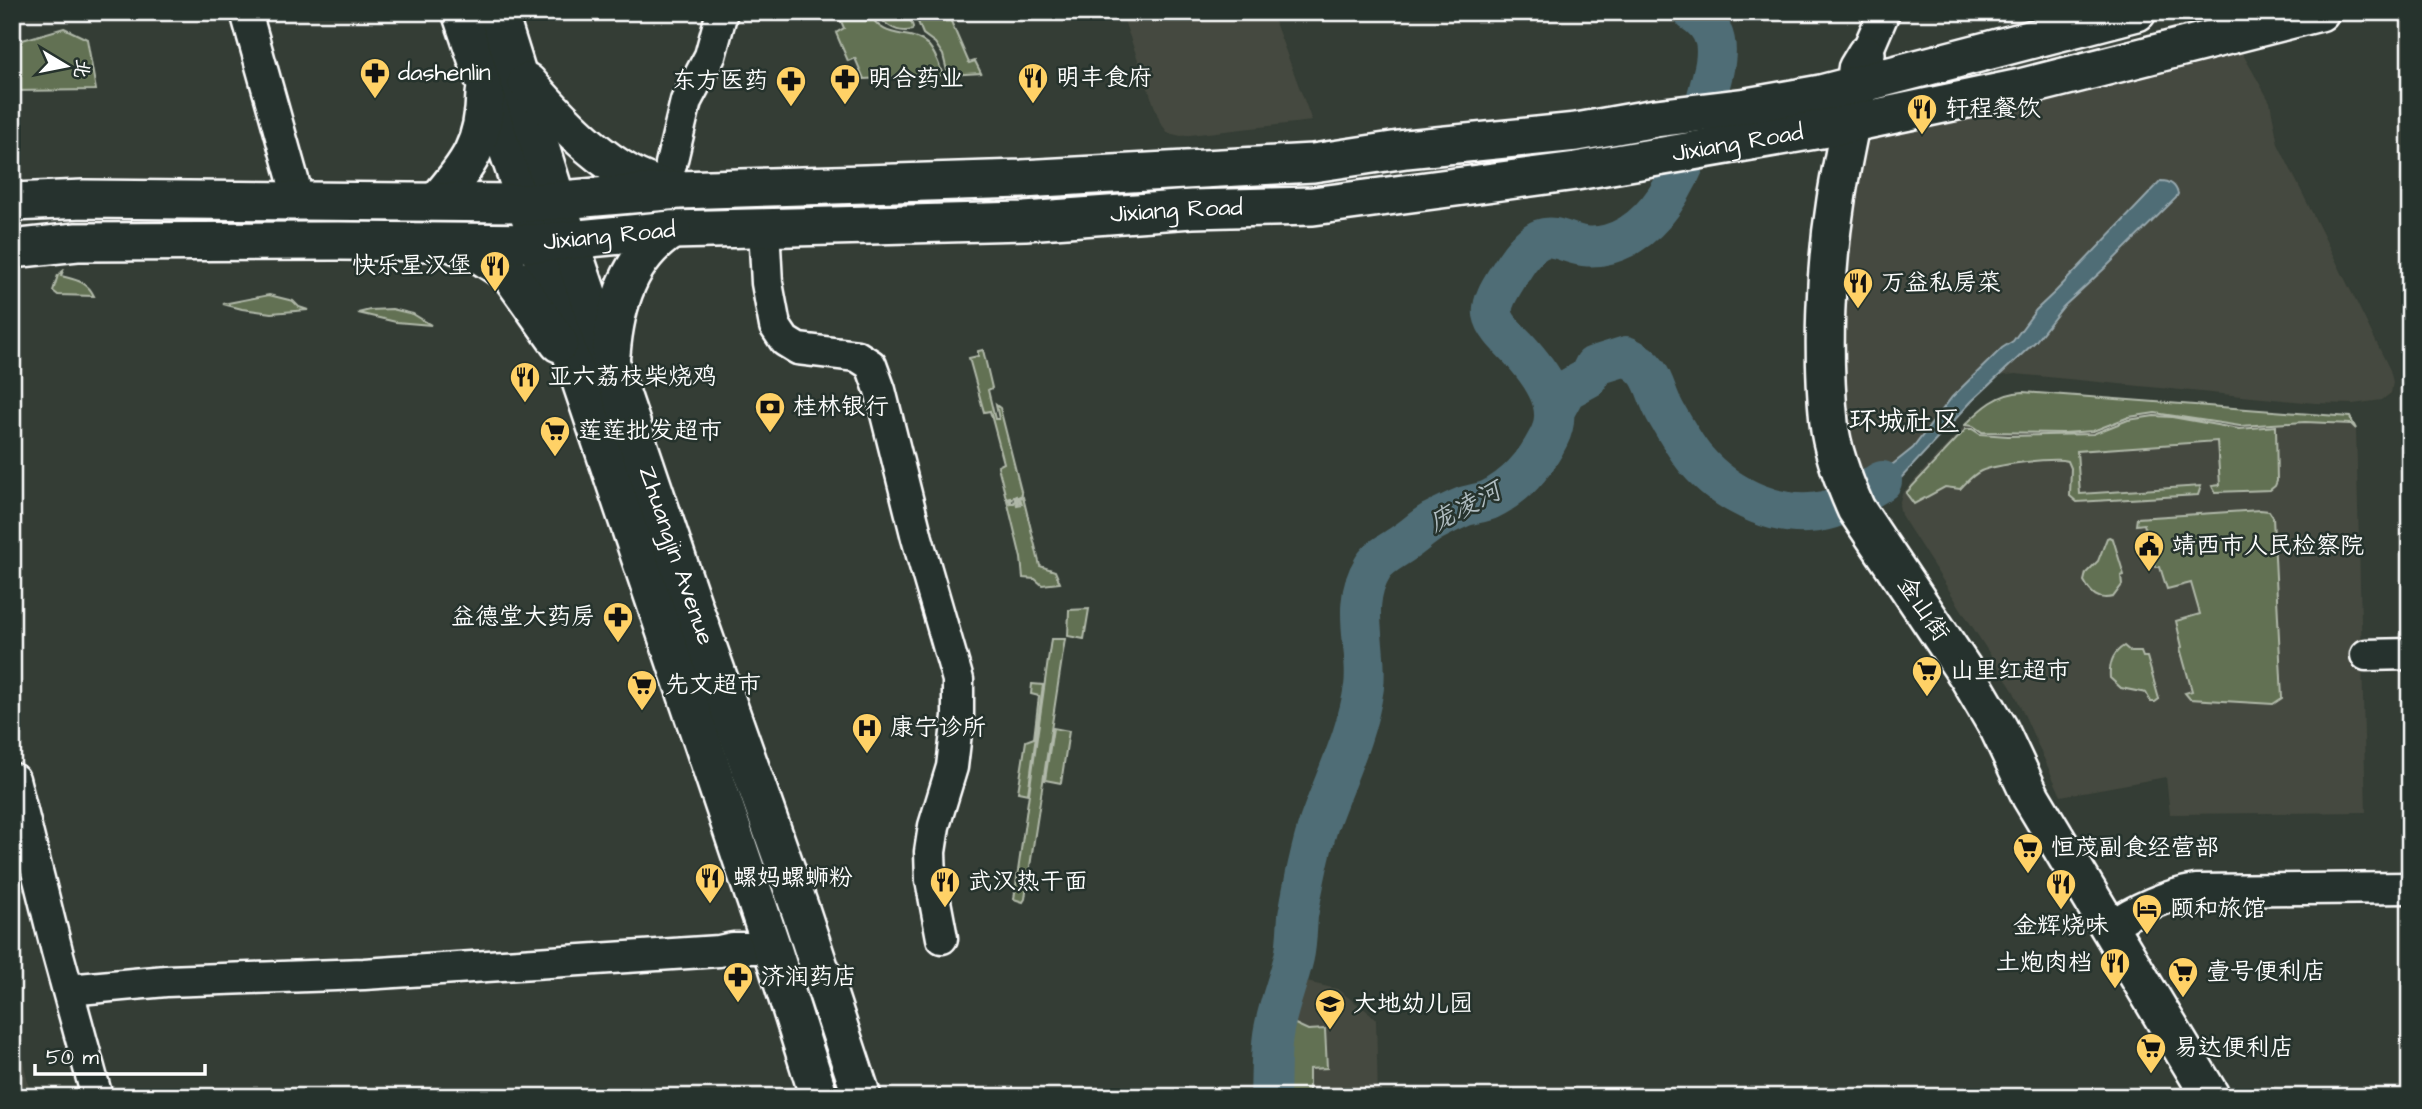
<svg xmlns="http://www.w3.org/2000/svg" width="2422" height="1109" viewBox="0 0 2422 1109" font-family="'Architects Daughter','LXGW WenKai TC',sans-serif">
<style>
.built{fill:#45493f}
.green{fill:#627153;stroke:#b0b8a9;stroke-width:2}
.water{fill:#506d76;stroke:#96a7ad;stroke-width:2}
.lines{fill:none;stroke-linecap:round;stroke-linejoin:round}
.river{stroke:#506d76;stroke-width:40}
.minor-casing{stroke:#fff;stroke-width:35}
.major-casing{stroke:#fff;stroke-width:42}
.minor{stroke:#26332d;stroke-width:30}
.major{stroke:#26332d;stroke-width:37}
.labels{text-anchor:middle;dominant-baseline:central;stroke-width:5;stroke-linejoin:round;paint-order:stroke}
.poi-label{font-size:24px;fill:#fff;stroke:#26332d;text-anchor:start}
.street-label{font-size:24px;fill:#fff;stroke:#26332d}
.water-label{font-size:26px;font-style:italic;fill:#b0bdc1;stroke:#26332d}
.quarter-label{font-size:28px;fill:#fff;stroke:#26332d}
</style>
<rect width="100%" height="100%" fill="#343d35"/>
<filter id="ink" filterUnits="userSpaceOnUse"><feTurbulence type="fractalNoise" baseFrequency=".0143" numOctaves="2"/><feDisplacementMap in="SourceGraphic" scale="14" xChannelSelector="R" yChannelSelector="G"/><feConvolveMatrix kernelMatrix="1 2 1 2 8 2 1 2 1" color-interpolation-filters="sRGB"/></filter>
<g filter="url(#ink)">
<path class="built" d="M1121,12H1271L1312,121L1181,136L1168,133L1160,122Z
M2241,51L2270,102L2278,144L2390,370L2393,382L2391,393L2382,400L2353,404L2315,403L2015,374L1998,376L2035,342L2063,307L2125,250L2168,181H2161L2056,291L2044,301L2013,341L2002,348L1952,397L1913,448L1902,458L1872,475L1855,472L1844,453L1841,271L1864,144L1898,130L2118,83Z
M2155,413L2209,420L2221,425L2305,422L2351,424L2356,429L2366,812L2170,814L2166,777L2061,796L2014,692L1901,515L1899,505L1902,494L1965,425L2009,433L2093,431L2129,417Z
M1298,980L1337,989L1371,1014L1376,1020L1378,1097H1279L1281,1041Z
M23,1060L31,1097H12V1062Z"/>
<path class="green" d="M837,12H869C884,44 911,27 929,46C936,54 939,65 943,75L864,79L855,58L848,61L836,33L844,28Z
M875,12H908L913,27L912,30C897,34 884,24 875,12Z
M914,12H947L969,63L975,61L981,73L948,75L943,55L935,43L923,34Z
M64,28L87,39L96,90L12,91V43Z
M63,271L61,276C76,280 87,281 94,296L58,295L53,291L58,275Z
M269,295L293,301L299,307L308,310L271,313L242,309L223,304Z
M392,309L413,314L431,325L396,322L358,313L370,310Z
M983,350L992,388L988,390L995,419H999L996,405L1000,408L1022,495L1018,497L1020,502L1018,503L1016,496L1012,498L1011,502L1010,497L1006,498L998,466L1004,463L990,411L984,412L969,358L978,356V351Z
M2023,392L2350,417L2356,429L2351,424L2305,422L2240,426L2155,413L2129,417L2093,431L2063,433L1982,432L1973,426L1965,425C1982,408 1998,393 2023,392Z
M2154,416L2172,417L2239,429L2276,426L2277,481L2275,486L2270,490L2215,492L2212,486L2220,485L2217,441L2077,451L2080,494L2201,486L2198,495L2077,502L2070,496L2071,468L2068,461C2054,457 1994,465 1981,471C1972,475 1966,483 1960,489L1945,487L1914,504L1906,493L1966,429H1972L1980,434L2008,436L2093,434L2128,420Z
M1023,497L1040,566L1055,571L1060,583L1042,585L1035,579L1023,578L1021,558L1007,500L1009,499L1010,503H1014L1015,498L1017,505L1022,504L1020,498Z
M2260,510L2269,511L2273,517L2282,698L2273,704L2190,699L2185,693L2192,691L2180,648L2182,647L2176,621L2200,614L2191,583L2167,589L2160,567H2156L2144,524L2136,525L2137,518Z
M2109,537L2113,539L2124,575L2121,576L2122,585L2113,597C2098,601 2091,594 2084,581L2086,573L2098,561L2107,538Z
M1089,609L1084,639L1068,636L1069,610Z
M1051,639H1065L1025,899L1023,902L1014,899Z
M2124,646L2131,652H2141L2143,657H2147L2159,699L2155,702H2151L2146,693L2121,688L2110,678C2109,665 2112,653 2124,646Z
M1032,684L1043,685L1028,794L1018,792L1026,741L1034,738L1039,696L1031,694Z
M1053,728L1069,731L1061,783L1045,780Z
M1293,1023L1308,1030L1325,1029L1327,1068L1309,1069V1097H1284L1286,1040Z"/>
<path class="water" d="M2161,181C2170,181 2176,186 2178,194L2176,198L2105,268L2063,307L2035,342L1972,401L1878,503L1868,509L1855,472L1872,475L1893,464L1913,448L1952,397L2002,348L2013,341L2036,310L2056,291Z"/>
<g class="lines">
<path class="river" d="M1554,412L1566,390L1588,378L1594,366L1626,356C1657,370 1652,390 1667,415C1676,430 1685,447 1696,460C1727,496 1783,524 1831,509C1848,503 1867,490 1882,481
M1270,1097C1271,1077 1270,1055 1273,1035C1277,1008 1288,983 1294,957C1297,944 1297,929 1298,916C1303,886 1310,852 1319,823C1335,778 1357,735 1364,687C1369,647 1349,605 1373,567C1380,556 1394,550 1405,542C1414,536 1422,528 1432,522C1442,517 1453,511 1463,507C1471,504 1481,503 1489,500C1516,487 1536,463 1549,437C1566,404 1538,370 1517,347C1509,339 1495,326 1493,314C1491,300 1504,283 1511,271C1551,206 1559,258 1609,244C1673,226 1698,134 1712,77C1719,51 1719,28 1693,12"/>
<g class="minor-casing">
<path id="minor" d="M246,12L294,183
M1866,54L1884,12
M671,164L686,101L710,56L722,12
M765,246L767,283L775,326L785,341L798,349L857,356L871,365L880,390L917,538L958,680V716L952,767L934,826L930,852L931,880L942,938
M2366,655L2410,654
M14,779L57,951L97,1097
M2111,926C2135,909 2167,895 2196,890L2410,888
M68,990L166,981L364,974L719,951L733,948H772"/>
</g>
<g class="major-casing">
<g id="major">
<path d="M461,12L526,203L562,325L772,948L819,1097"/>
<path id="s1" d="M498,12L569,240L692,603L801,912L862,1097"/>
<path d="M1866,54L1857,69L1858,85C1851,123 1842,161 1836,200C1825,269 1822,353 1829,423C1832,452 1844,482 1856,509L1969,678L1999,729L2031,797L2211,1097"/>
<path d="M527,82C560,120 613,178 664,187"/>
<path d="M437,201C469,164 484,144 485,94"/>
<path d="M12,202L84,199L526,203L679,190L1022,179L1313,163L1406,149L1577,132L1656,118L1747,107L1821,94L2137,12"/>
<path d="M457,245L471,249L510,274L559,343"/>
<path id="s2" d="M12,249L77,242L339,241L538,243L672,230L1025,221L1192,209L1313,206L1576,171L1838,126L2020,88L2320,12"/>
<path d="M611,354C615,305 629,257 672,230"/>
</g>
</g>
<use href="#minor" class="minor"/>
<use href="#major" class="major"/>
</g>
</g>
<defs>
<g id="pharmacy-pin" transform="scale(1.575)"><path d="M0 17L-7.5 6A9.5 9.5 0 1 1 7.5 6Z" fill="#ffd166" stroke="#26332d"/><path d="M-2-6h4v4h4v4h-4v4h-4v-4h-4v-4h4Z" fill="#111"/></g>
<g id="restaurant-pin" transform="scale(1.575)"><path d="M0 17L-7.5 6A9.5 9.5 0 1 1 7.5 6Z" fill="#ffd166" stroke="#26332d"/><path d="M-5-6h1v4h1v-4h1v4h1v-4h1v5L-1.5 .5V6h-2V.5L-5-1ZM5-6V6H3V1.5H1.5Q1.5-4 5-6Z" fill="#111"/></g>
<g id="bank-pin" transform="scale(1.575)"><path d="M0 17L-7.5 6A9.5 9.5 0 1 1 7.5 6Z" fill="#ffd166" stroke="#26332d"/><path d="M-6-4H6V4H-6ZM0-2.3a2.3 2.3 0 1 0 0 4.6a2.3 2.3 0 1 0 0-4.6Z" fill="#111"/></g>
<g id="supermarket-pin" transform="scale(1.575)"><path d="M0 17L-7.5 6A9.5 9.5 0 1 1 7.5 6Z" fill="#ffd166" stroke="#26332d"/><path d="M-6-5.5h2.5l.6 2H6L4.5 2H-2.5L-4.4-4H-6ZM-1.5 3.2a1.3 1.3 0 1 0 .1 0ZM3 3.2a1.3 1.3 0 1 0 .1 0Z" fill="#111"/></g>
<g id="civic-pin" transform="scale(1.575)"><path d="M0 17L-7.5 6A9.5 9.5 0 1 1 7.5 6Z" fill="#ffd166" stroke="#26332d"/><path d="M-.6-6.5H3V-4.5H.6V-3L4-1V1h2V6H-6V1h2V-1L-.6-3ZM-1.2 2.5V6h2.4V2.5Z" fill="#111"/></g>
<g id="hospital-pin" transform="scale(1.575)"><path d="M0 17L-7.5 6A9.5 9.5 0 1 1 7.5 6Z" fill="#ffd166" stroke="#26332d"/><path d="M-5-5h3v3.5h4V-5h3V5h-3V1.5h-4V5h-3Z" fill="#111"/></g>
<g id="hotel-pin" transform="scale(1.575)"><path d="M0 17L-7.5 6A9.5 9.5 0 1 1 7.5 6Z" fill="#ffd166" stroke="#26332d"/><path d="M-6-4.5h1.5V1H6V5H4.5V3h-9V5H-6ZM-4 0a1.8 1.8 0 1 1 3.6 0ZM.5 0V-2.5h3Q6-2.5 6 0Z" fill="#111"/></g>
<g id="school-pin" transform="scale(1.575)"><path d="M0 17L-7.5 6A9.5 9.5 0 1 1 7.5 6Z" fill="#ffd166" stroke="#26332d"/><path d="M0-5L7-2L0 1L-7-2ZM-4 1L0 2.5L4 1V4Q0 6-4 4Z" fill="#111"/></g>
</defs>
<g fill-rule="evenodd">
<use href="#pharmacy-pin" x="375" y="73"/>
<use href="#restaurant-pin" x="1033" y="78"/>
<use href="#pharmacy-pin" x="845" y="79"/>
<use href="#pharmacy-pin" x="791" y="81"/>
<use href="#restaurant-pin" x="1922" y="109"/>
<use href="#restaurant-pin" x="495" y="266"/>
<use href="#restaurant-pin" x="1858" y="283"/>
<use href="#restaurant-pin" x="525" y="377"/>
<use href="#bank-pin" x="770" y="407"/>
<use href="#supermarket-pin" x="555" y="431"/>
<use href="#civic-pin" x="2149" y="546"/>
<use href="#pharmacy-pin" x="618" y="617"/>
<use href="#supermarket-pin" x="1927" y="671"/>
<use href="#supermarket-pin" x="642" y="685"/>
<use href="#hospital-pin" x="867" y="728"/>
<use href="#supermarket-pin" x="2028" y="848"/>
<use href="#restaurant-pin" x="710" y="878"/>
<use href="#restaurant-pin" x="945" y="882"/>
<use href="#restaurant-pin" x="2061" y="884"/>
<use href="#hotel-pin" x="2147" y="909"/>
<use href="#restaurant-pin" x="2115" y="963"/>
<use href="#supermarket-pin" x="2183" y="972"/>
<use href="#pharmacy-pin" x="738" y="977"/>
<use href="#school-pin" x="1330" y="1004"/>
<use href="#supermarket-pin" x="2151" y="1048"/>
</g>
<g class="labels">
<g class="poi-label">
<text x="398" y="73">dashenlin</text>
<text x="1056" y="78">明丰食府</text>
<text x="868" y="79">明合药业</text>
<text x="768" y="81" text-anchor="end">东方医药</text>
<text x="1945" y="109">轩程餐饮</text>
<text x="472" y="266" text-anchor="end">快乐星汉堡</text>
<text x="1881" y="283">万益私房菜</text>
<text x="548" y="377">亚六荔枝柴烧鸡</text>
<text x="793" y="407">桂林银行</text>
<text x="578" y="431">莲莲批发超市</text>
<text x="2172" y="546">靖西市人民检察院</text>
<text x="595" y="617" text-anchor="end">益德堂大药房</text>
<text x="1950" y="671">山里红超市</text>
<text x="665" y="685">先文超市</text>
<text x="890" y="728">康宁诊所</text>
<text x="2051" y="848">恒茂副食经营部</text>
<text x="733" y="878">螺妈螺蛳粉</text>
<text x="968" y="882">武汉热干面</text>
<text x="2170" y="909">颐和旅馆</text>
<text x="2061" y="926" text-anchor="middle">金辉烧味</text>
<text x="2092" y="963" text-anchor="end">土炮肉档</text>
<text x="2206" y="972">壹号便利店</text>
<text x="761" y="977">济润药店</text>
<text x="1353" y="1004">大地幼儿园</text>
<text x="2174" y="1048">易达便利店</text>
</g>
<g class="street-label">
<text stroke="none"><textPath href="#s2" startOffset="1732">Jixiang Road</textPath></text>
<text stroke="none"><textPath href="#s2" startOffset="1166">Jixiang Road</textPath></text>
<text stroke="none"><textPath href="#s2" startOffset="598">Jixiang Road</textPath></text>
<text stroke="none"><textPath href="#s1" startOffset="572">Zhuangjin Avenue</textPath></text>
<text transform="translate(1923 609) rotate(56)">金山街</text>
</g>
<g class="water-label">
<text transform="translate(1465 507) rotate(-28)">庞凌河</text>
</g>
<g class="quarter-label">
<text x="1905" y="421">环城社区</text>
</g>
</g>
<rect width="2422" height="1109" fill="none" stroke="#26332d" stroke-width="42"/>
<rect x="21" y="21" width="2380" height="1067" fill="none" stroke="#fff" stroke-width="2.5" filter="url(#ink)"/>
<g transform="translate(66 66) rotate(100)" stroke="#26332d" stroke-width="5" paint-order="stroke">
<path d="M0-5L12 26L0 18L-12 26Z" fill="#ffffff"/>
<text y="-10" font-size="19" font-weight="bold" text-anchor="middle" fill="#ffffff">北</text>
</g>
<path d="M35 1064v10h170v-10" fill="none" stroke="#ffffff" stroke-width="3.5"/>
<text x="46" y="1064" font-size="21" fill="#ffffff" stroke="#26332d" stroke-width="5" paint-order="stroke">50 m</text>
</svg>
